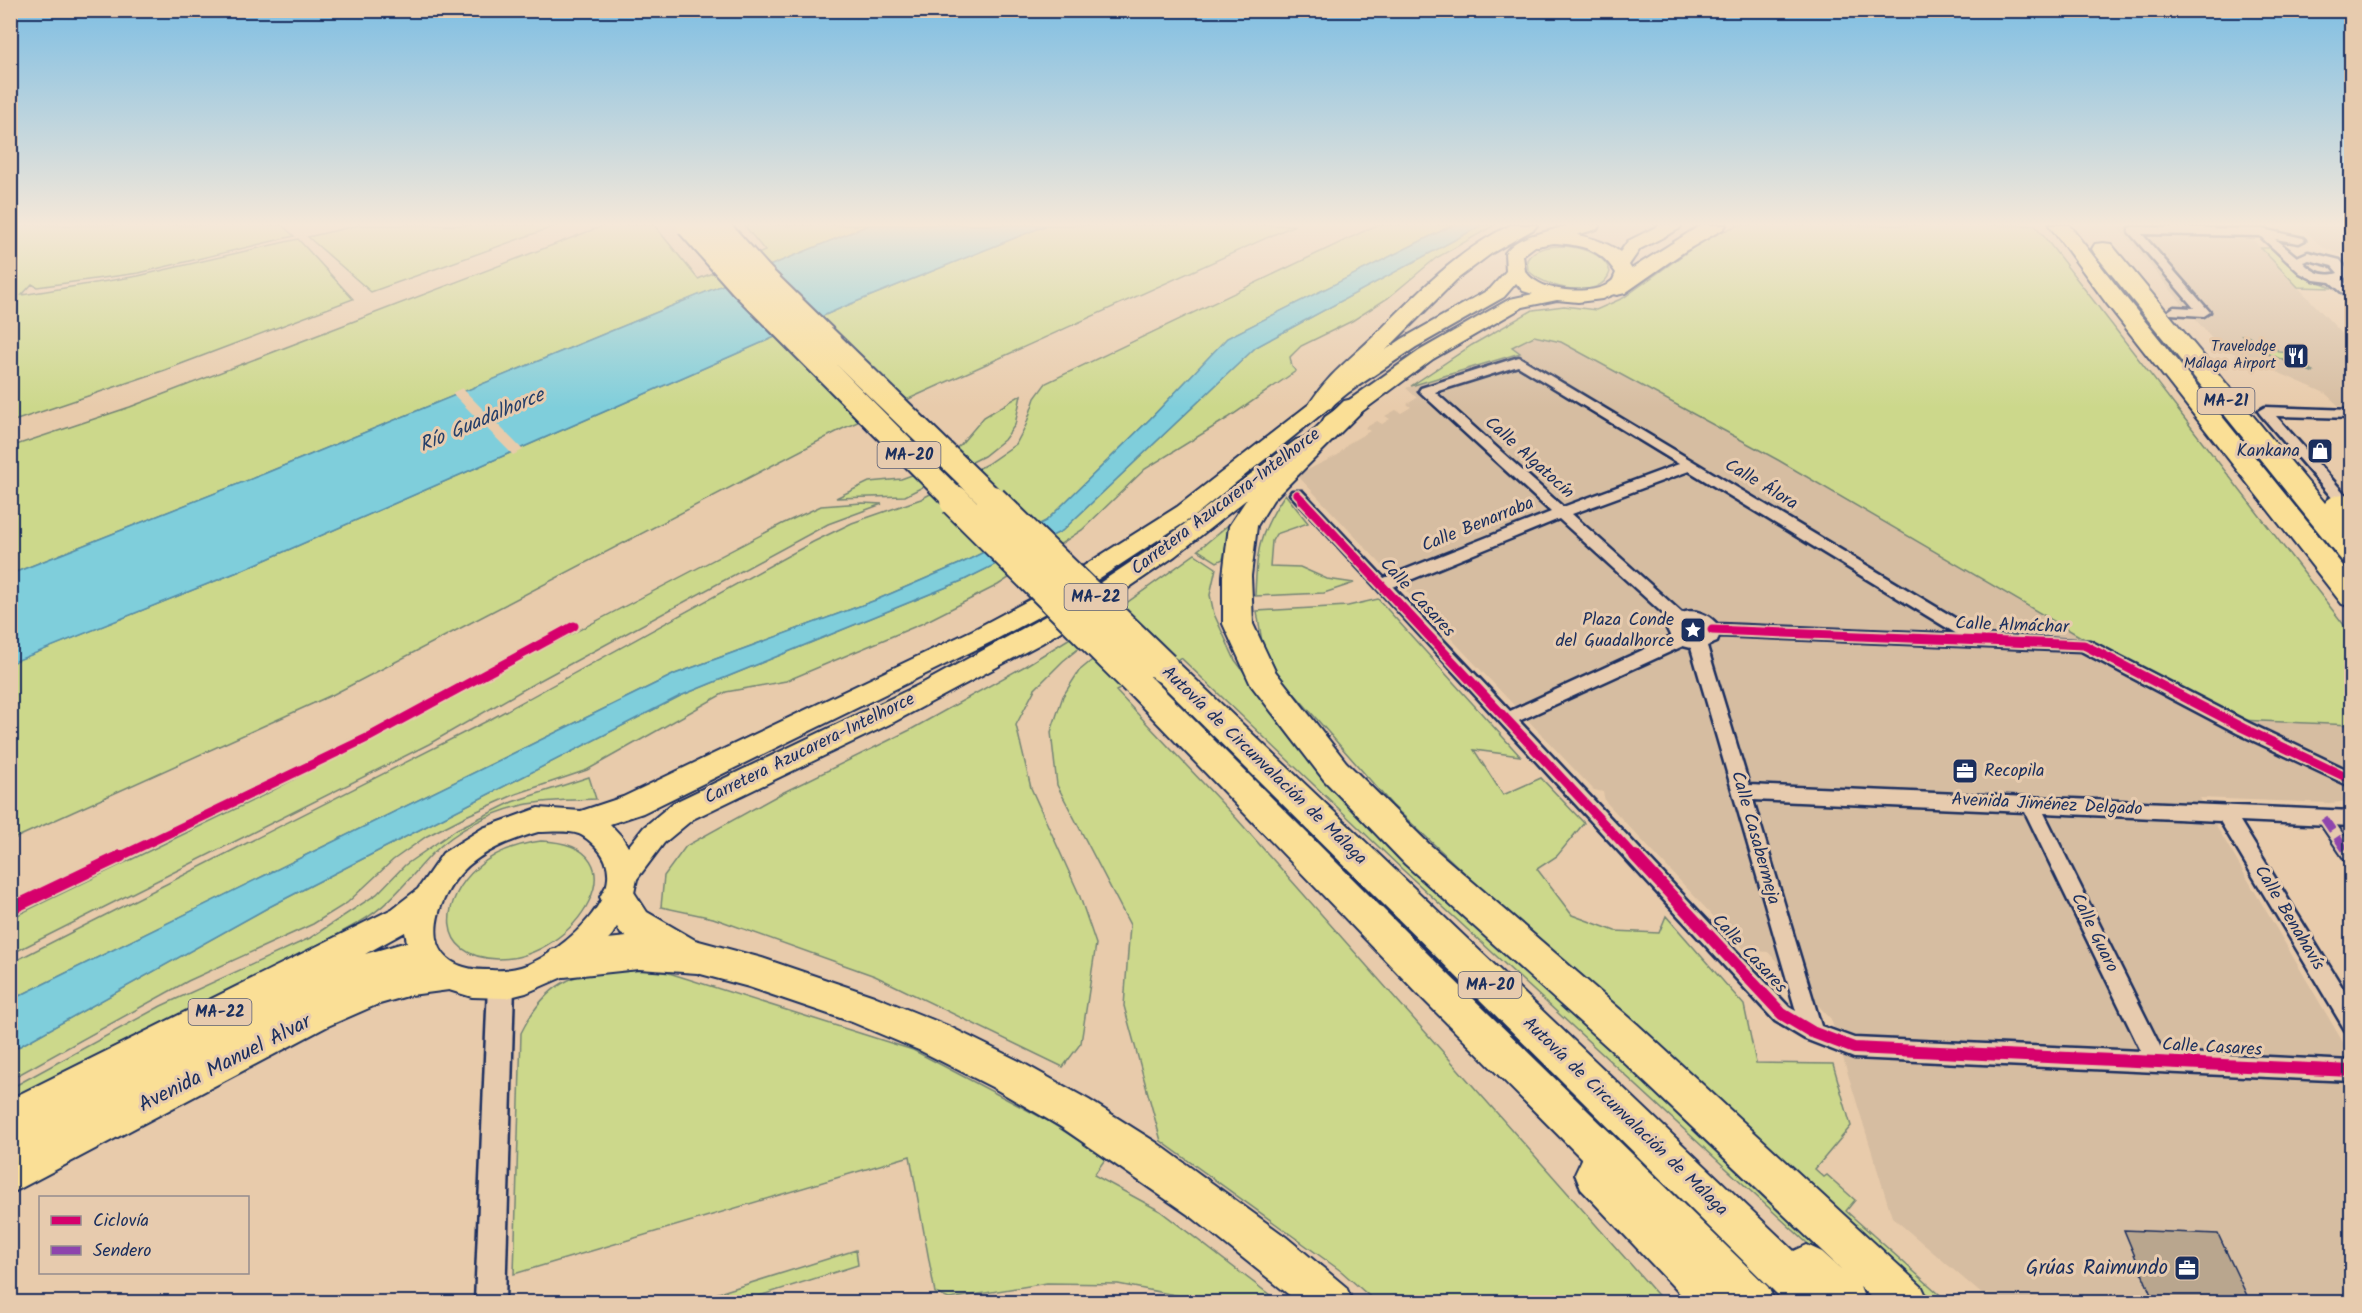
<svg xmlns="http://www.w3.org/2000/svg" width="2362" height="1313" viewBox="0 0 2362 1313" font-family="Kalam,sans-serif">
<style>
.built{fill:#d6bda1}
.green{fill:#ccd88b;stroke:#748474;stroke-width:1.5}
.water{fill:#7fcedb;stroke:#578ea9;stroke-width:1.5}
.pier{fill:#e8cbab}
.building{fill:#b9a68e;stroke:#1b2f5e;stroke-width:1.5}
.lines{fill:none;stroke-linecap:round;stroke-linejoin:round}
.pedestrian-casing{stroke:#1b2f5e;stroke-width:4}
.minor-casing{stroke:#1b2f5e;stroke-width:5}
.tertiary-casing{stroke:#1b2f5e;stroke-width:5}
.primary-casing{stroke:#1b2f5e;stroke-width:4}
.motorway-casing{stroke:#1b2f5e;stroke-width:4}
.pedestrian{fill:#e7cbae;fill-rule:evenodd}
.minor{fill:#e7cbae;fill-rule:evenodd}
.tertiary{fill:#e7cbae;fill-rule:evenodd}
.primary{fill:#fadf96;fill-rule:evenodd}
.motorway{fill:#fadf96;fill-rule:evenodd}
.motorway-bridge-far1-casing{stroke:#1b2f5e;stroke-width:27;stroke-linecap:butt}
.motorway-bridge-casing{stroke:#1b2f5e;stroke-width:34;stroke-linecap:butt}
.motorway-bridge-far1{stroke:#fadf96;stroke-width:23}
.motorway-bridge{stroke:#fadf96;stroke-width:30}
.quiet-far1{stroke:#8e44ad;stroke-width:8;stroke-dasharray:15 8;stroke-linecap:butt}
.quiet{stroke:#8e44ad;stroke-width:10;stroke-dasharray:20 10;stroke-linecap:butt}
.cycleway-far2-casing{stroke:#e7cbae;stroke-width:10}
.cycleway-far1-casing{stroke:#e7cbae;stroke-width:13}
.cycleway-casing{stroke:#e7cbae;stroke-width:16}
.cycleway-far2{stroke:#d6006c;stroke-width:7}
.cycleway-far1{stroke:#d6006c;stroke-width:9}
.cycleway{stroke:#d6006c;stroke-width:12}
.labels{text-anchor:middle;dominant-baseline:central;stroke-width:6;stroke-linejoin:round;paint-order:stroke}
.far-poi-label{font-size:15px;fill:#1b2f5e;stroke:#e7cbae;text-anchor:end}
.shield{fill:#e7cbae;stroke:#585e76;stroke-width:1.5}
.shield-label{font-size:16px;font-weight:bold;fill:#1b2f5e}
.poi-label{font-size:18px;fill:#1b2f5e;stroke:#e7cbae;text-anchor:end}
.street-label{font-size:18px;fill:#1b2f5e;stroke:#e7cbae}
.water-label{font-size:20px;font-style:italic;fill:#253f6a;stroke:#e7cbae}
.near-street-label{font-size:21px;fill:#1b2f5e;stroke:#e7cbae}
.near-poi-label{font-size:21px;fill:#1b2f5e;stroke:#e7cbae;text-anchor:end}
</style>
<rect width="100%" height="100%" fill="#e8cbab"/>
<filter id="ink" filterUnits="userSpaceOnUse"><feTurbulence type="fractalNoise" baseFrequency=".0167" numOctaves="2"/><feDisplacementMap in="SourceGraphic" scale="12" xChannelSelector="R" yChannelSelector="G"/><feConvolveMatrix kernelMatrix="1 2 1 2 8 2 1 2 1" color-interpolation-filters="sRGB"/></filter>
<g filter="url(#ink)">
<path class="built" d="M2134,225H2239L2351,343V407L2339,406L2325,393L2218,346L2117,226L2136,227Z
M2299,225H2351V259L2322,247Z
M1534,336L1561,342L1714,423L2081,637L2351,725V801L2330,803L2200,798L2351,1056V1302H1991L1892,1217L1831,1019L1768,952L1745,950L1605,801L1603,792L1594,790L1590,786L1297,475L1338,455L1349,443L1370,431L1365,428L1377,421L1382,424L1390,419L1385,416L1396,410L1401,413L1411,407L1407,404L1417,398L1406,388L1519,352L1512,348Z"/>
<path class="green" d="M10,225H282L294,236L139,273L37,287L32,284L22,295L138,276L298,239L353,299L165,370L11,422Z
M359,225H558L371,292L308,237Z
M605,225H654L698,279L765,251L744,225H869L266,473L11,574L10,447L130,407Z
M1047,225H1295L842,429L334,694L11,840L10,663L240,571L848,305Z
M1377,225H1453L1227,338L1150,419L1046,521L964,562L876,600L675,674L11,1000V963L491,719L813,542L852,523L921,499L987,464L1016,444L1026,425L1035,398L1046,383Z
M1482,225H1495L1436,258L1388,298L1352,321L1301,346L1290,357L1292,367L1296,371L1228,418L1145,469L1082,530L998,585L921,624L786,681L726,692L587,770L516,794L466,816L427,836L393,860L347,903L313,924L188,981L11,1079V1051L269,907L680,696L964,580L1062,531L1256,347Z
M1738,225H2035L2351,634V725L2238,720L2081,637L1778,460L1561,342L1534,336L1512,347L1520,353L1411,386L1472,345L1533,310L1564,306L1596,310L1623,298L1705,239Z
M1565,246C1582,248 1605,253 1610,272C1601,302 1543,288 1528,270L1527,260C1534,247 1551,246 1565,246Z
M2261,248H2272L2295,270L2332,288L2298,287Z
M2242,335L2250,337L2259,347H2274L2279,352L2294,353L2314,373L2254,348Z
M1021,395L1015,425L1004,440L984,456L905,496L836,498L869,482L901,479L934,467L961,444L984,417Z
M1285,494L1308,523L1276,534L1272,541L1270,566L1300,567L1327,579L1354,583L1324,593L1255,596C1257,549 1258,535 1285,494Z
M862,503L882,504L828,524L535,683L429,744L11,954V918L262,796L782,524L821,506Z
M1233,521L1223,559L1217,562L1198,550Z
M1195,554L1216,568L1210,595L1214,614L1235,660L1279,718L1414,860L1884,1302H1871L1403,870L1181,658L1116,691L1237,819L1664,1302H1376L1341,1271L1161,1141L1124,1006L1130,925L1057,785L1051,732L1063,696L1079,671L1114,642L1103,629L1063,661L1035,689L1016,725L1031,788L1079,894L1096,944L1081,1043L1063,1067L875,976L713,918L661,907L664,876L686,846L782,793L910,730L1025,666L1122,606Z
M1378,599L1520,756L1474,750L1503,795L1541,778L1584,823L1557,856L1537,869L1572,915L1615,931L1659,933L1666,916L1744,1005L1756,1063L1833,1064L1851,1126L1815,1169L1824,1177L1827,1175L1855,1200L1846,1211L1948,1302H1936L1840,1220L1455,864L1392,805L1279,676L1262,642L1257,611L1348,606Z
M589,777L596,799C572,800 546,800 523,805C491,812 456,830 432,854C409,878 390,905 360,922C247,986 127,1040 11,1098V1088L161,1006L310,938L377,894L405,865L457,829L512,802Z
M541,841C648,844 576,960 498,959C434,958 440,899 478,867C496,851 518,844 541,841Z
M624,966L669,973L913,1050L1050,1122L1106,1158L1094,1175L1160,1211L1279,1302H1195L1180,1296L1118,1284L1047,1283L949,1299L935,1293L910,1156L514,1274L521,1033C546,982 570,975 624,966Z
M856,1250L858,1265L740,1302H690Z"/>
<path class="water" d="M869,225H1047L848,305L240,571L11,663V574L266,473Z
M1453,225H1482L1256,347L1062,531L964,580L680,696L269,907L11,1051V1000L675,674L876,600L964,562L1046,521L1150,419L1227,338Z"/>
<path class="pier" d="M462,388L523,450L513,455L452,393Z"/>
<path class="building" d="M2124,1230L2218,1234L2250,1302H2154Z"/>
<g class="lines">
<g class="pedestrian-casing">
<path id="pedestrian" d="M2324,813L2329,814L2352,847V865L2347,863L2319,822L2317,818L2319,814Z"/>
</g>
<g class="minor-casing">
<path id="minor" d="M2133,227L2262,229L2303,238L2305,240L2299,243L2275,239L2297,257L2308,252L2340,260L2351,274L2342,280L2352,290V301L2330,282L2314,280L2300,273L2260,236L2142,234L2210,312L2204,316L2170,314L2168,311L2174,307L2194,308L2129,232V228ZM2309,260L2332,266L2338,273C2324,277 2313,273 2303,262Z
M1519,357L1983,635L2090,641L2249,723L2352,772V787L2237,733L2081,651L1719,636L1717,642L1707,646L1749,785L2352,811V826L2240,821L2352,1003V1032L2345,1030L2220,821L2044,813L2163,1052L2352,1061V1081L1854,1058L1805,1039L1775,1021L1290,494L1292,491H1302L1384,578L1551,512L1419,391L1421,388ZM1518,366L1679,464L1563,507L1435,392ZM1689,471L1957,634L1717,624C1709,615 1695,608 1682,613L1572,514ZM1559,519L1669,619L1667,629L1671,637L1510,711L1393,587ZM1690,622L1702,628L1703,635L1691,636L1684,631L1683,625ZM1683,646L1691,648L1796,1011L1789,1007L1519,721ZM1753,800L2025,812L2141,1051L1854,1038L1821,1026Z
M2265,407L2352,410V418L2276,416L2352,502V516L2346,514L2260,414L2258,411Z"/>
</g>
<g class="tertiary-casing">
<path id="tertiary" d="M501,973L510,977L514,985L505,1302H475L488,985L492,977Z"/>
</g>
<g class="primary-casing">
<path id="primary" d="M1660,225H1682L1679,229L1640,249L1629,265L1634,273L1626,289L1602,299L1578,302L1557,300L1523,307L1433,359L1341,427L1333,428L1325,427L1322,422L1325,417L1419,351L1510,299L1533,294L1523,291L1516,283L1504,297L1416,347L1349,392L1193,517L1051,610L991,642L643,813L610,824L622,837L628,847L644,827L673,803L925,682L1071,602L1158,544L1296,440L1304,438L1312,440L1315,445L1175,556L1118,595L1042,643L894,722L693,819L664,843L637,879L634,893L627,910L612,935L587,961L565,976L526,993L506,998L472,997L449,990L411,995L376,1005L328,1026L10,1194V1099L392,909L418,889L443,853L483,828L538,808L581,811L623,797L973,630L1033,598L1177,507L1335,384L1402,339L1490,289L1506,271L1505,253C1527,221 1593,232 1620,252L1628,241ZM1554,243C1582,245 1600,248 1616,273C1614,276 1614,280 1611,282C1597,295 1550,292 1536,281C1532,279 1528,275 1525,271L1523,255L1535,246ZM538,832C551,832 567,830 579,834C586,837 592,843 597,848C636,889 563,951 527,965C516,969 503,971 491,970C482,970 473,970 464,967C418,953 438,897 462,872C482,851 511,840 538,832ZM405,932L407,942L365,954Z"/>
</g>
<g class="motorway-casing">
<path id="motorway" d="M1511,225H1537L1534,229L1492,253L1456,280L1385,351L1352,381L1331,408L1322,410L1313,408L1310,403C1329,374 1348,361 1373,337C1417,294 1456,251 1511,225Z
M1569,225H1600L1597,229L1538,246L1531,244L1527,240L1531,236Z
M1701,225H1726L1723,229L1685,251L1625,293L1617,295L1609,293L1606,288L1609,283Z
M2049,225H2069L2123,294L2352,577V607L2342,604L2107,304Z
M2103,243L2111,244L2325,503C2331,494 2342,493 2352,495V563L2342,561L2095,254L2092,249L2095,244Z
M1353,399L1362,401L1365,406L1362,411L1273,500L1257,526L1251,576L1253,624L1275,671L1346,762L1429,844L1637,1024L1922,1287L1929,1302H1876L1860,1287L1866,1302H1785L1152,675L1148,667L1152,659L1163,656L1174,659L1794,1251L1807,1245L1822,1252L1842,1270L1611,1050L1405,864L1324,780L1251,685L1223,624V576L1229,526L1254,488L1344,401Z
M1136,670L1147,673L1443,969L1768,1287L1775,1302H1688L1581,1189L1575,1174L1582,1159L1417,993L1125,689L1121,681L1125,673Z
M618,882L630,886L647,912L695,940L762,958L874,996L948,1026L1019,1061L1089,1100L1157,1143L1286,1237L1346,1287L1353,1302H1298L1193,1218L1061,1127L992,1087L921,1051L852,1022L749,987L697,973L639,969L564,977L551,972L546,961L551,950L579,942L627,937L621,934L600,897L606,886Z"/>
</g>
<use href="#pedestrian" class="pedestrian"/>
<use href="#minor" class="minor"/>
<use href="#tertiary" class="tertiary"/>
<use href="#primary" class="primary"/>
<use href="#motorway" class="motorway"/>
<g class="motorway-bridge-far1-casing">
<path id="motorway-bridge-far1" d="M688,225L741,285L957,502
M716,225L763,277L994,502"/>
</g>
<g class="motorway-bridge-casing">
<path id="motorway-bridge" d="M955,501L1136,681
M992,501L1163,667"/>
</g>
<use href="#motorway-bridge-far1" class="motorway-bridge-far1"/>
<use href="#motorway-bridge" class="motorway-bridge"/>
<path class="quiet-far1" d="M2324,818L2351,858"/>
<path class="quiet" d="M2350,856L2352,859"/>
<g class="cycleway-far2-casing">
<path id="cycleway-far2" d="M1297,494L1305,502"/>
</g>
<g class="cycleway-far1-casing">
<path id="cycleway-far1" d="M1303,501L1636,858
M1712,630L2084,645L2243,728L2352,780
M117,858L369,737L574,626"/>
</g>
<g class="cycleway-casing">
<path id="cycleway" d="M1635,856L1782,1014L1812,1032L1854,1048L2352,1071
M10,909L121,856"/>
</g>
<use href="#cycleway-far2" class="cycleway-far2"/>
<use href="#cycleway-far1" class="cycleway-far1"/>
<use href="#cycleway" class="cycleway"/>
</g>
</g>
<linearGradient id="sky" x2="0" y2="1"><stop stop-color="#7ebee3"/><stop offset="0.55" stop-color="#f5e8d9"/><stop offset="1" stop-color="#f5e8d9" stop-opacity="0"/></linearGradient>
<rect width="2362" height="408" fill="url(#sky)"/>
<defs>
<g id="restaurant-square" transform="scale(1.35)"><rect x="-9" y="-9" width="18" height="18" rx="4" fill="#1b2f5e" stroke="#e7cbae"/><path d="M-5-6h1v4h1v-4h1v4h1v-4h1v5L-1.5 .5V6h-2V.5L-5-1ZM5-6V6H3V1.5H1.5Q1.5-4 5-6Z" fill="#fff"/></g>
<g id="shop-square" transform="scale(1.35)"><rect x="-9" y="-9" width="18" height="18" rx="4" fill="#1b2f5e" stroke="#e7cbae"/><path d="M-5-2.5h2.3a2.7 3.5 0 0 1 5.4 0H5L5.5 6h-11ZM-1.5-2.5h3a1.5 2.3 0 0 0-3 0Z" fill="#fff"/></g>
<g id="sight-square" transform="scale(1.35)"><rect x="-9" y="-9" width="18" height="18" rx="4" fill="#1b2f5e" stroke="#e7cbae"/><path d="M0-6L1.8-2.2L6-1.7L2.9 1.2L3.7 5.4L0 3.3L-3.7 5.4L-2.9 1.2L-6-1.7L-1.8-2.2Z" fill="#fff"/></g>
<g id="office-square" transform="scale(1.35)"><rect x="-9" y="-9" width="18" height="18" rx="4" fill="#1b2f5e" stroke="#e7cbae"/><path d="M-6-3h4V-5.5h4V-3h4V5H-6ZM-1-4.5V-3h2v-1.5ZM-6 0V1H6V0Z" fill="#fff"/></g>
</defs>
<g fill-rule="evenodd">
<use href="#restaurant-square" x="2296" y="356"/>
<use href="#shop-square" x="2320" y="451"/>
<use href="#sight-square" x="1693" y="630"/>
<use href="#office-square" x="1965" y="771"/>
<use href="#office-square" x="2187" y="1268"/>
</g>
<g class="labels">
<g class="far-poi-label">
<text x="2276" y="347">Travelodge<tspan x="2276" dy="17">Málaga Airport</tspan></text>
</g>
<g class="shield">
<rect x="2197.5" y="388" width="57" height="26" rx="4.5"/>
<rect x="877.5" y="442" width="63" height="26" rx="4.5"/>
<rect x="1064.5" y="584" width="63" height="26" rx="4.5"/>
<rect x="1458.5" y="972" width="63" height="26" rx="4.5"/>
<rect x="188.5" y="999" width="63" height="26" rx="4.5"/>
</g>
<g class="shield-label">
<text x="2226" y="401">MA-21</text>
<text x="909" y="455">MA-20</text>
<text x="1096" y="597">MA-22</text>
<text x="1490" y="985">MA-20</text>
<text x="220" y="1012">MA-22</text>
</g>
<g class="poi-label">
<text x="2300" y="451">Kankana</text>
<text x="1674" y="620">Plaza Conde<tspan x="1674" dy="21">del Guadalhorce</tspan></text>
<text x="1984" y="771" text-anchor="start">Recopila</text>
</g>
<g class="street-label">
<text transform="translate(1529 458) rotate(42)">Calle Algatocín</text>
<text transform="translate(1761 485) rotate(31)">Calle Álora</text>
<text transform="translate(1226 502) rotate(-37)">Carretera Azucarera-Intelhorce</text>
<text transform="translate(1478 525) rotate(-22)">Calle Benarraba</text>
<text transform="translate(1417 598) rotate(47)">Calle Casares</text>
<text transform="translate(2012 626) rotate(2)">Calle Almáchar</text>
<text transform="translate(810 749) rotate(-26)">Carretera Azucarera-Intelhorce</text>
<text transform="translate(1264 766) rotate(44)">Autovía de Circunvalación de Málaga</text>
<text transform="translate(2047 805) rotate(3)">Avenida Jiménez Delgado</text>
<text transform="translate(1755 838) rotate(74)">Calle Casabermeja</text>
<text transform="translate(2289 918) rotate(59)">Calle Benahavís</text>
<text transform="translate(2094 933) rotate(64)">Calle Guaro</text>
<text transform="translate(1749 954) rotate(47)">Calle Casares</text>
<text transform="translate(2212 1048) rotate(3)">Calle Casares</text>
<text transform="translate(1625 1117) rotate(44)">Autovía de Circunvalación de Málaga</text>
</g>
<g class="water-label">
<text transform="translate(482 421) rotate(-23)">Río Guadalhorce</text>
</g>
<g class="near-street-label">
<text transform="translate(225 1064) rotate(-27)">Avenida Manuel Alvar</text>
</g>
<g class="near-poi-label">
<text x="2168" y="1268">Grúas Raimundo</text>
</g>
</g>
<rect width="2362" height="1313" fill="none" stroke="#e7cbae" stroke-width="36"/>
<rect x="18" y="18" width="2326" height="1277" fill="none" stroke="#1b2f5e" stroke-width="2" filter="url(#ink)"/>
<rect x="39" y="1196" width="210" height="78" fill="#e7cbae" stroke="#958d8e" stroke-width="1.5"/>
<rect x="51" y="1216" width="30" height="9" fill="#d6006c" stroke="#958d8e" stroke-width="1.5"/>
<text x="93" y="1226" font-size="18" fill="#1b2f5e">Ciclovía</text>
<rect x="51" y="1246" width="30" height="9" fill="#8e44ad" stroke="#958d8e" stroke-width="1.5"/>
<text x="93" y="1256" font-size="18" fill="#1b2f5e">Sendero</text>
</svg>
